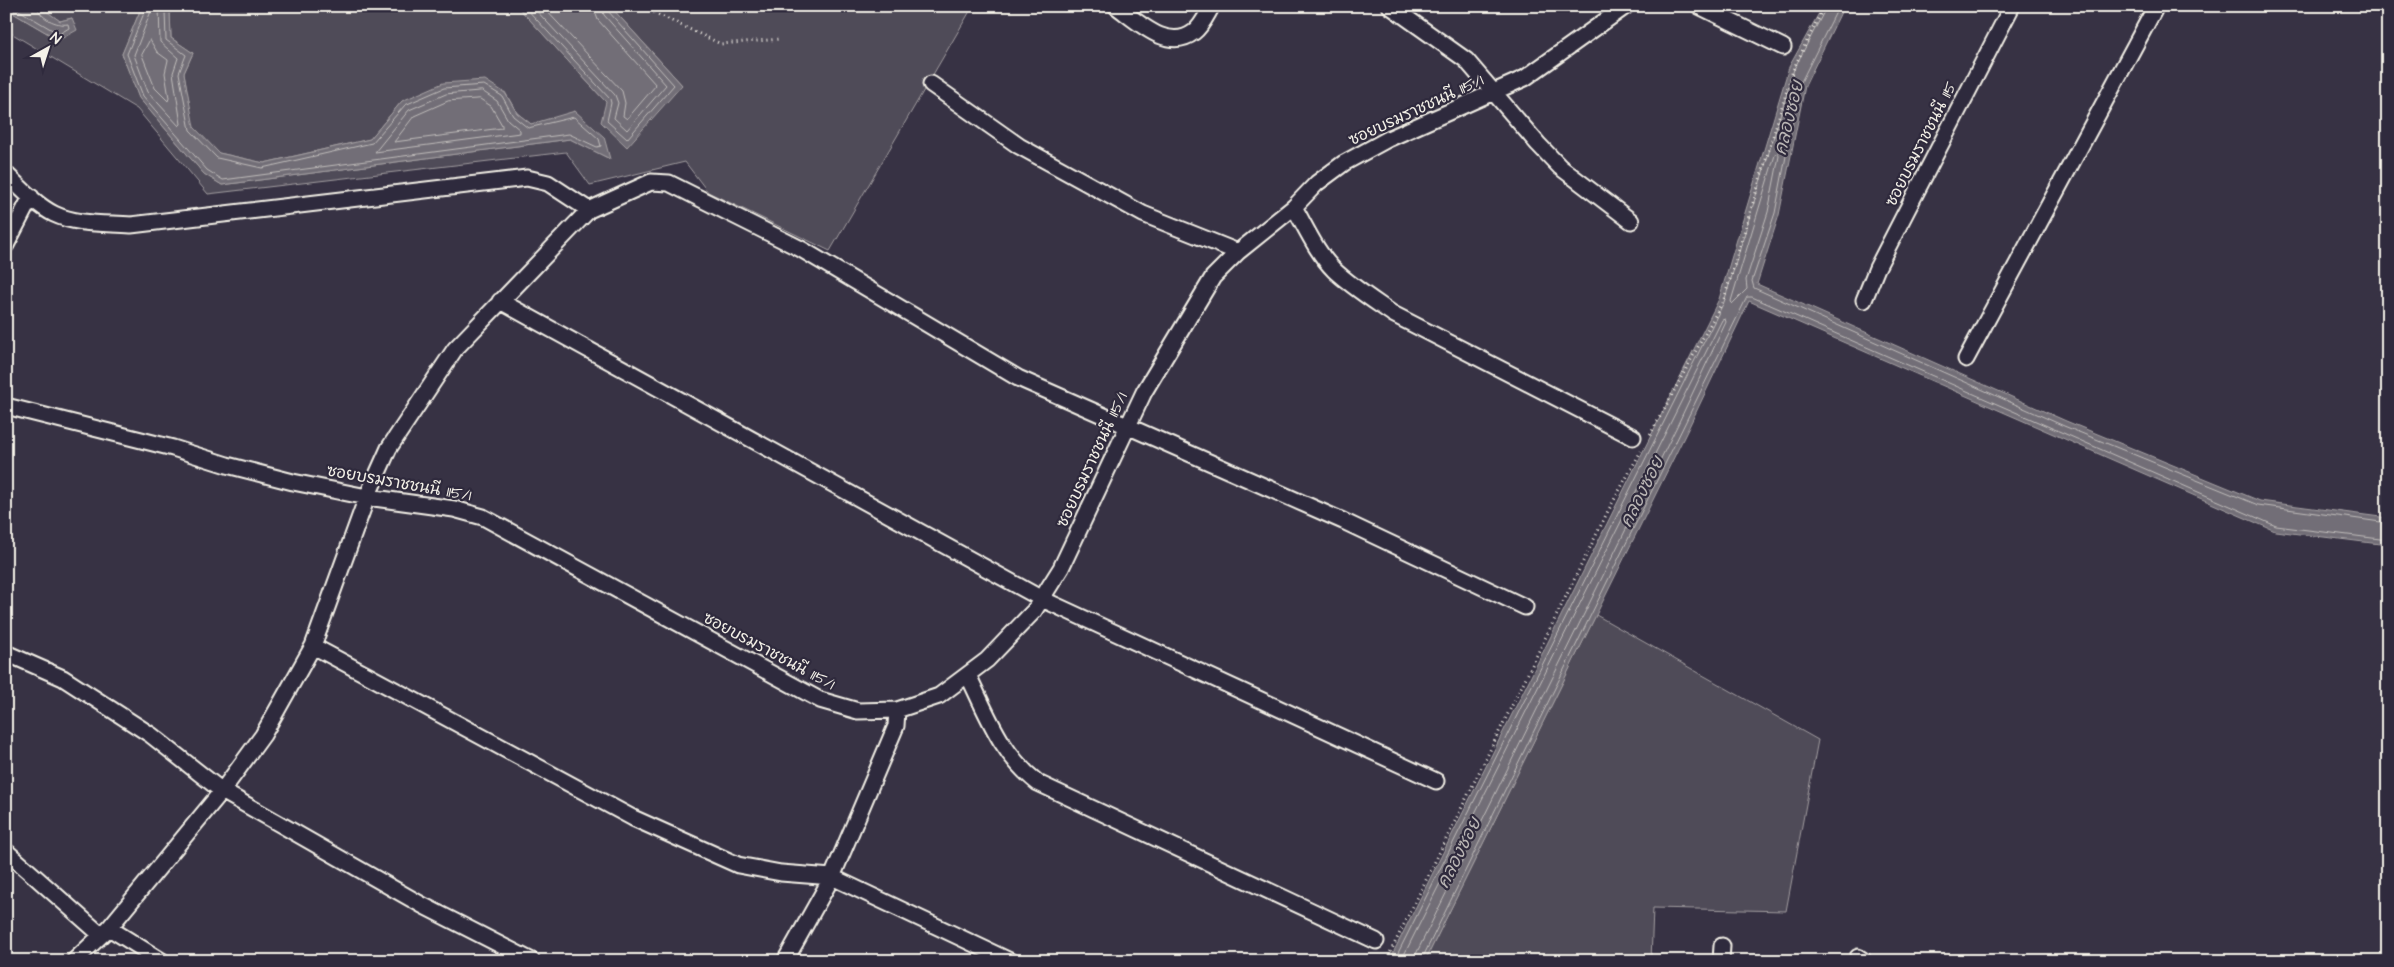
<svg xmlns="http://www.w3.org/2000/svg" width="2394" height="967" viewBox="0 0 2394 967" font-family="'Architects Daughter','Playpen Sans Thai',sans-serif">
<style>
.green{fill:#504b59;stroke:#a29ea0}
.water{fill:#726e77;stroke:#a6a2a4}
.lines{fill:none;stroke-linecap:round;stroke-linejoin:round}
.shore{stroke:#c0bdbb;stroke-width:1}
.street-casing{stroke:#f4f1e8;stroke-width:19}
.path{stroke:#f4f1e8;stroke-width:3;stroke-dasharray:1 4;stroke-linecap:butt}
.street{stroke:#2f2a3d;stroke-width:15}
.labels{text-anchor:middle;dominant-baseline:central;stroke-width:4.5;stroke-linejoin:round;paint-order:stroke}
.street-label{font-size:16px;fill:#f4f1e8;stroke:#2f2a3d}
.water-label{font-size:18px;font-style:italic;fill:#bab6b5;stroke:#2f2a3d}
</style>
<rect width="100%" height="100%" fill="#373244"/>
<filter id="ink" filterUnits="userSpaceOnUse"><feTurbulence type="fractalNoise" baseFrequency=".02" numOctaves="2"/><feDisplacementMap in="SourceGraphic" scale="10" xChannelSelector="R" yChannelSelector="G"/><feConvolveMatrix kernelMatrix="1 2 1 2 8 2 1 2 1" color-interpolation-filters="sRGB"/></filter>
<g filter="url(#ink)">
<path class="green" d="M39,6H142L122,54L139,98L204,174L222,185L570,139L610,159L552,119L531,124L517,113L505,92L402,101L370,139L264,163L219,153L193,127L184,73L193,53L171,38L170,10L176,6H517L606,102L682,85L610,6H973L830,251L708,192L685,162L590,185L566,152L208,194L137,109L6,30V9L59,40L72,18L60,21Z
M1596,615L1818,740L1786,911L1653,908L1651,961H1425Z"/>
<path class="water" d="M6,6H39L60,21L72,18L77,30L59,40L6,9Z
M142,6H176L170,10L171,38L193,53L184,73L194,127L219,153L264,163L370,139L402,101L443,83L485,80L505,93L517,113L531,124L575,111L604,137L610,159L570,139L222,185L204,174L139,98L122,54Z
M517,6H610L682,85L627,147L601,122L606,102Z
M1823,6H1844L1805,86L1779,215L1757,284L2066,421L2260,501L2388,518V545L2275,531L1749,301L1688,429L1425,961H1389L1719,299L1789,67Z"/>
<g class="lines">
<path class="shore" d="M12,6L59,34L69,28L68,24C57,26 39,18 37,6
M147,6L127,54L143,96L207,170L223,180L569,134L597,147L601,146L599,139L574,117L528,128L513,116L502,96L484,85L444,88L405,105L372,143L262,168L217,158L190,130L179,73L186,55L166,40L165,11L167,6
M153,6L134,55L148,92L179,126L181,124L173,73L178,58L160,42L159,6
M524,6L610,99L611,103L607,121L627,139L674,85L608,11L607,6
M532,6L615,95L618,103L614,118L627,130L666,85L604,15L601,6
M542,6L622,91L625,103L623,116L627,119L656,85L598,20L593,6
M1839,6L1800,84L1775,213L1752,281L1754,288L2064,426L2258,505L2388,523
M150,40L157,52L168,60L165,73L169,98L168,101L155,88L142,55Z
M482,91L497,101L508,120L520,130V133L375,152L409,110L446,94Z
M480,99L491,106L502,125V128L394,142L414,116L448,101Z
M1778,153L1779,156L1768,212L1746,280L1747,289L1732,304L1731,301L1775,155Z
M1394,961L1724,302L1794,69L1827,6
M1401,961L1722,320L1725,319L1726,322L1678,424L1416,954L1415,961
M1421,961L1747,297H1752L2276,526L2388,540"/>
<g class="street-casing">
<path id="street" d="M1116,6C1138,22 1168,52 1194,32C1202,26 1207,14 1212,6
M1390,6L1466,60L1538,144L1560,167L1631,221
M1699,6L1783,47
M931,84L1019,146L1143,214L1238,252
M6,174C21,188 36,205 54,214C77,225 106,223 131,225L527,178L548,183L589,210
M1294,207C1306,228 1317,253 1334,270C1351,286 1373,300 1393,314L1633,437
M6,245L31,197
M1864,300L1877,268L2012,6
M500,301L1042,599L1436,781
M1966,359L2154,10
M6,406L173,448L227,465L293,482L367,497L454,509L483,517L820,700L858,711L897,710L939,696L987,660L1034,611L1061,568L1144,392L1213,277L1238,252L1294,207L1317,183L1344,163L1388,139L1525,78L1626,6
M313,646L633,818L738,865L781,873L832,877L1010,961
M6,653L63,678L151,735L222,791L422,905L532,961
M968,675C988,716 1001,754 1038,783L1376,941
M6,851L101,935
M109,928L162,961
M1858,957L1864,961
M74,961L109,928L222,791L263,735L313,646L367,497L389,448L455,349L589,210L651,182L669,183L801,249L1018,378L1343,521L1525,607
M785,961L832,877L896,726L897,710
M1721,961L1722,946"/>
</g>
<path class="path" d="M646,6L653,12L721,44L780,39
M1650,435L1724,299L1793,70L1824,6
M1386,961L1608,511L1641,451"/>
<use href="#street" class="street"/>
</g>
</g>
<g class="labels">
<g class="street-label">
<text transform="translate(1416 110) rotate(-25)">ซอยบรมราชชนนี 115/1</text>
<text transform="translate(1921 144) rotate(-63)">ซอยบรมราชชนนี 115</text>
<text transform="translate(1092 460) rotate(-65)">ซอยบรมราชชนนี 115/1</text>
<text transform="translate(399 483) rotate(10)">ซอยบรมราชชนนี 115/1</text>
<text transform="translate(769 651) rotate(28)">ซอยบรมราชชนนี 115/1</text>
</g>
<g class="water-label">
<text transform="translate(1789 118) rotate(-76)">คลองซอย</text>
<text transform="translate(1642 492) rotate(-63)">คลองซอย</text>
<text transform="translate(1459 853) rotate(-63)">คลองซอย</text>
</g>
</g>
<rect width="2394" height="967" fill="none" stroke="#2f2a3d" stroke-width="25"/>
<rect x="12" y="12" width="2369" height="942" fill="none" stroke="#f4f1e8" stroke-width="2" filter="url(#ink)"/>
<g transform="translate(48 48) rotate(39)" stroke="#2f2a3d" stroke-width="4" paint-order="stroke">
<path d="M0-4L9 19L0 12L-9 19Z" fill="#f4f1e8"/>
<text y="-8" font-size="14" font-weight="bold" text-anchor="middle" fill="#f4f1e8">N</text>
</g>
</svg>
